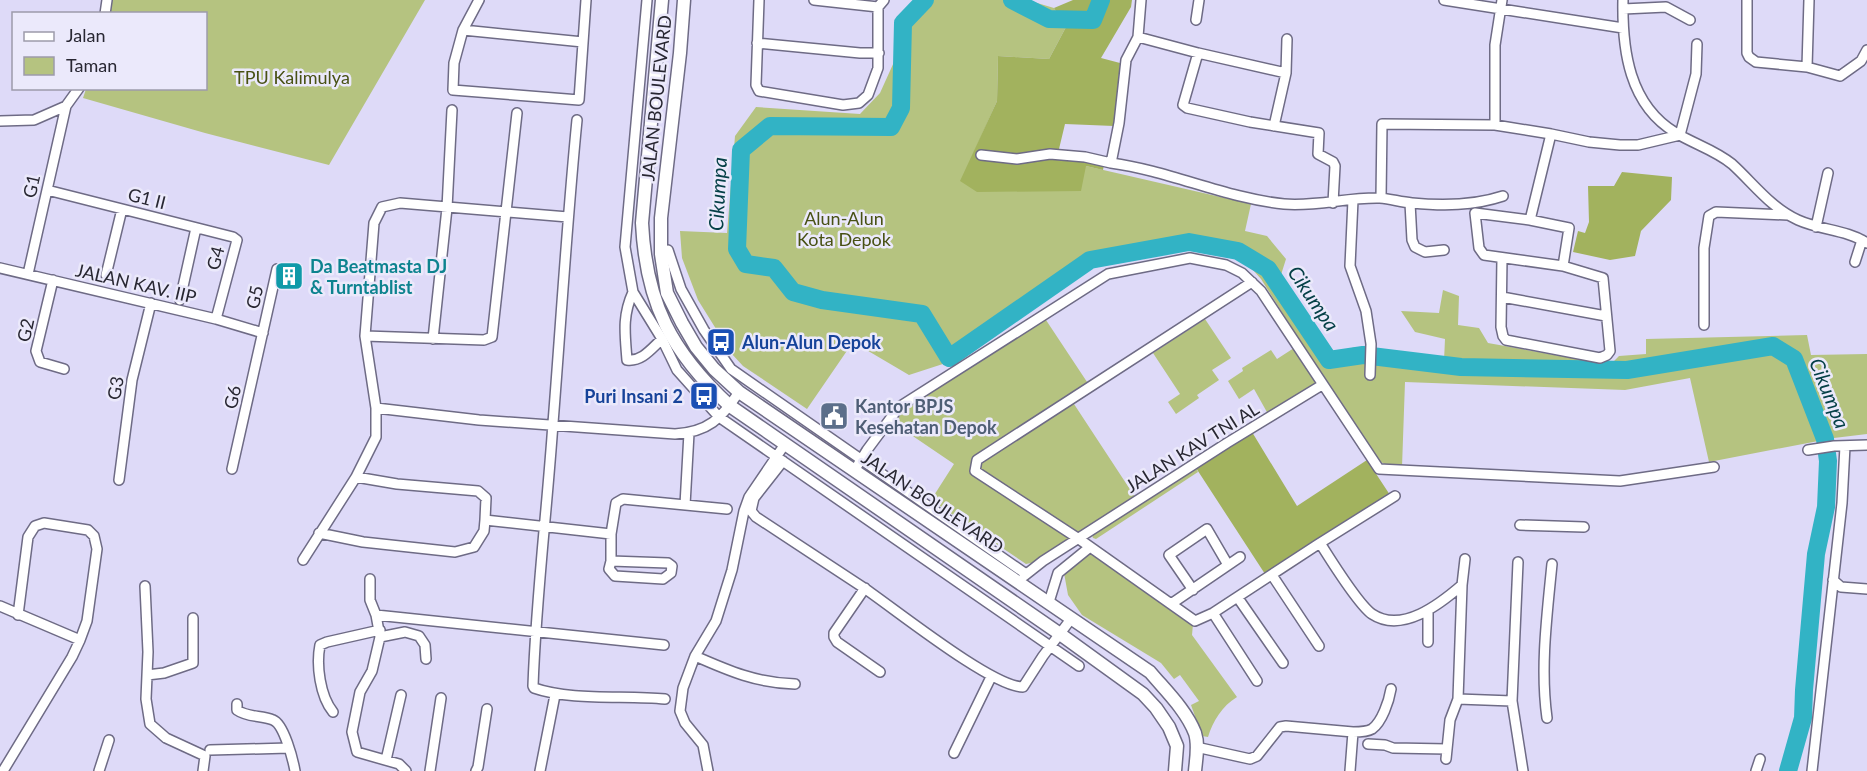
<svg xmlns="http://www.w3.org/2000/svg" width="1867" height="771" viewBox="0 0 1867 771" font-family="Lato,sans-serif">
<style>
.green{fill:#b5c380}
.forest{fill:#a2b25e}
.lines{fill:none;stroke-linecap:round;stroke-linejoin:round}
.river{stroke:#32b3c5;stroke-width:18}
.minor-casing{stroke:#6e6b85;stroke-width:12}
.secondary-casing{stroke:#6e6b85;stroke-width:15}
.minor{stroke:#fff;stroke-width:9}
.secondary{stroke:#fff;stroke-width:12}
.labels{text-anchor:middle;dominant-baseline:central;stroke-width:5;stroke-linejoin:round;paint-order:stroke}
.park-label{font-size:18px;fill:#485114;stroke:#ebe9fb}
.street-label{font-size:18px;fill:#282732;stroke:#ebe9fb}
.culture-label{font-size:18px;font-weight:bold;fill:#0d838f;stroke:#ebe9fb;text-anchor:start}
.transit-label{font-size:18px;font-weight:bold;fill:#164399;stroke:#ebe9fb;text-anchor:start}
.service-label{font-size:18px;font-weight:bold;fill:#4e5e75;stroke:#ebe9fb;text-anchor:start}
.water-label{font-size:20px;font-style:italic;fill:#054047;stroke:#ebe9fb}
</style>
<rect width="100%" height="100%" fill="#dedaf8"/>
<path class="green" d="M111,0H425L329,165L205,133L83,98L86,89L206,88V14L110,13Z
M922,0H1027L1054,8L1066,27L1049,59L998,56L997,101L961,181L1086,166L1251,204L1245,231L1267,236L1286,259L1280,278L1334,352L1356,347L1444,361L1445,339L1415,332L1401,311L1439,313L1443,290L1459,296L1458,325L1479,328L1488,343L1610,365L1619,356L1646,354V339L1807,335L1811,355L1867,354V434L1834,438L1709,462L1690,378L1625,390L1405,382L1402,467L1388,466L1374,458L1261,279L1238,253L1188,244L1090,262L1032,298L1022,311L949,362L909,375L853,342L807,409L743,366L731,353L698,300L682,258L680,231L727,233L735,136L756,107L860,114L880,93Z
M1044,317L1093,391L1074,404L1135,497L1036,562L1026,564L931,500L954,464L895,424L902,411Z
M1205,319L1231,358L1212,370L1219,380L1197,395L1199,398L1176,414L1168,402L1180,394L1153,353Z
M1294,348L1316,380V384L1268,414L1254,389L1239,399L1228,381L1243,371L1242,368L1271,350L1277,359Z
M1196,468L1198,472L1096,539L1093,538L1092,535Z
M1091,553L1193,624L1192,635L1237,697C1222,706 1213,721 1208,737L1202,736L1191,705L1199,701L1180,675L1174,679L1161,663L1082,615L1068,595L1064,573Z"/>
<path class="forest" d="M1073,0H1132L1131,7L1101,58L1120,63L1114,126L1065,124L1059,149L1105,159L1103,170L1086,166L1081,191L977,192L960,181L997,101L998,56L1049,59L1066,27L1054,8Z
M1622,172L1672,177L1671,200L1641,231L1635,256L1610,260L1573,252L1578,231L1585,233L1589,222L1588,186H1614Z
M1252,432L1297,506L1367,460L1390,495L1265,574L1196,468Z"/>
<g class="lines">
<path class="river" d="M925,0L903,23L901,108L891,127L770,126L741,150L737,249L746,264L774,268L793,292L822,300L922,314L949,358L1090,260L1189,242L1238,251L1268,269L1329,360L1363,355L1461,367L1627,370L1773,346L1794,359L1825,439L1828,461L1826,507L1816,554L1804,690L1803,718L1788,771
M1012,0L1049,19L1093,20L1101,0"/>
<g class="minor-casing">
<path id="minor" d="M479,0L463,30L454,63L453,90L579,100L586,0
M647,0L625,247L633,292L662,339L677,370L719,417L1079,666
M759,0L756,85L759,91L843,105L859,103L868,95L878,68V7L884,0
M814,0L878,7
M1141,0L1138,37L1126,60L1119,123L1111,163C1170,171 1225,198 1284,204C1316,207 1348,197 1380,198C1391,199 1401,202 1412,203C1443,206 1473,206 1503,196
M1444,0L1623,28
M1623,0C1622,50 1629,105 1676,133C1694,144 1715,150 1732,164C1753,183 1771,208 1798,220C1820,230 1847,230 1867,243
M1747,0V53L1749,57L1756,62L1807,67L1840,76L1861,61L1867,50
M1623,9L1666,7L1690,20
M105,14L107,0
M1196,20L1199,0
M463,30L583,42
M1138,37L1198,53L1286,73
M757,43L860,53H879
M1198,53L1183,105L1187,108L1250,122L1319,133L1318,154L1333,162L1335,166L1333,203
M1807,67L1809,0
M577,120C567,221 561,322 553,423C547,511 536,598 533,686L534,688C571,701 625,695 665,699
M0,121L34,120L66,106L79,88
M1495,125V45L1502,0
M1274,126L1286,73L1287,39
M981,155L1017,159L1050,154L1085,157L1111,163
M47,190L233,237L237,240L216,319
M1381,198L1382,124L1495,125L1551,134L1589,142L1620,145H1638L1680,135L1696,74L1697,44
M1353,200L1350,266L1366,311L1371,344L1370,375
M1410,203L1412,240L1415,247L1425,252L1444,250
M1530,220L1551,134
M1816,227L1828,173
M668,250L681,289L704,330L731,369L1026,574
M1502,258L1501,327L1503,336L1506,340L1600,358L1607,355L1610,351L1603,278L1563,266L1484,255L1479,248L1475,213L1530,220L1569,228L1563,266
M1855,262L1862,240
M0,268L216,319L263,333
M28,274L66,106
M106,275L122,209
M53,280L36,351L40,362L64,369
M1252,282L977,460L975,471L1079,539L1195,621L1213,613L1320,543
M633,292C622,316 625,334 627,360C642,362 652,348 662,339
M1502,297L1606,316
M180,300L196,228
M1704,325V248L1709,216L1716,212L1788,215
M365,336L484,340L492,337L517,113
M433,339L447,208L452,110
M376,408L479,420L675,434C708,432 721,419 739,392
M1808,450L1834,446L1867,445
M783,461L754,498L751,511L756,517C792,541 828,564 864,588C895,609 992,687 1023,687L1043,656L1071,619
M232,469L277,269
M854,471L867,450L899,407L1108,274L1190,258L1226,265L1242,273L1261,291L1379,469L1620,481L1714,467
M356,477L397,484L478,491L486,498L485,520L611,534V561L668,563L672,566L671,573L663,579L615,576L609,569L611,561
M119,480L132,380L151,303
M1395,496L1320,543C1330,559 1359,605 1372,614C1402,634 1440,604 1462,585L1465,559
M685,505L689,433
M1520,525L1584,527
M319,533L363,542L455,552L474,547L484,531L485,520
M611,534L616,503L623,499L727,509
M303,560L356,477L376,437V408L365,336L374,223L382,207L400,203L568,217
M1518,562L1512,701L1523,771
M1272,575L1319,646
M1024,576L1043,561L1227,443L1322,385
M370,579V600L376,615L664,645
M1833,580L1841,587L1867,589
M1462,585L1458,699L1512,701
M145,586L148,652L146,699L150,724L166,738L205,756L203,771
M865,588L834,633V637L837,642L880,672
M1193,590L1169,555L1207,529L1228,565
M1238,598L1283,663
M1049,602L1058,573L1090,547
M1171,604L1240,557
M0,606L80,640
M1428,610V642
M1213,613L1257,681
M376,615L380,637L372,671L360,692L352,732L357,752L399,764L406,771
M380,637L405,632L419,636L425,645L426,659
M695,656C729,671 757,683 795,684
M147,675L164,673L193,663V618
M237,704V710C248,718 262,715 273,720C284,724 293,760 295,771
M333,712C320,696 316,665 320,645L327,642L380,630
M1547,718C1540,668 1547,615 1552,564
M1368,744L1385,745L1393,748L1447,749
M1196,747L1250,759L1257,756L1280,727L1286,726L1353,732
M210,750L289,748
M954,753L991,677
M1446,759L1450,720L1458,699
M386,760L401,695
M3,771L72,657L80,640L87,621L97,549L94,536L88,530L44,523L35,526L28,537L18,615
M99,771L109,740
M430,771L441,698
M476,771L478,767L487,709
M540,771L555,695
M708,771L703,745L685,723L680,711L683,688L695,656L716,621L732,570L744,511L749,497L785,444
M1350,771L1353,732C1359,732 1367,732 1372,729C1382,722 1389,701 1391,689
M1756,771L1760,759
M1812,771L1842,503L1845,446"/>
</g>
<g class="secondary-casing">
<path id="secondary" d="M662,0L642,223C646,303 671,352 730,406L1060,634L1143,694L1156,708L1169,727L1177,746L1175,771
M684,0L680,53L661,218V254L667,293L682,323L696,347L714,369L739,392L1150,672C1166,691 1186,710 1195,733C1199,745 1196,759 1195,771"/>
</g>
<use href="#minor" class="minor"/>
<use href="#secondary" class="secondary"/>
</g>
<defs>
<g id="building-square" transform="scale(1.5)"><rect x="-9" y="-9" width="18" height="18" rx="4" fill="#0f9aa8" stroke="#ebe9fb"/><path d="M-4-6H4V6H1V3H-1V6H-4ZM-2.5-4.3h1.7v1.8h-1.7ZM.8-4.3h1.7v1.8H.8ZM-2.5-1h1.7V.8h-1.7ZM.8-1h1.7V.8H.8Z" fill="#fff"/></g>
<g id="bus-square" transform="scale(1.5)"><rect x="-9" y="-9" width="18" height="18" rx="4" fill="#1a4fb4" stroke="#ebe9fb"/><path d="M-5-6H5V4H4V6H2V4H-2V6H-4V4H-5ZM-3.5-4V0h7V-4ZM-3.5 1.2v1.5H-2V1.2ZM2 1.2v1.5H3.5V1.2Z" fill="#fff"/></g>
<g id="civic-square" transform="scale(1.5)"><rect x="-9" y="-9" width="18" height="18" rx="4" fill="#5c6f8a" stroke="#ebe9fb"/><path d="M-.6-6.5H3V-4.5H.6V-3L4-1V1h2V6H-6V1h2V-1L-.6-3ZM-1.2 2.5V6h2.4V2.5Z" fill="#fff"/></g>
</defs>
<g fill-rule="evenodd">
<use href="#building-square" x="289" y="276"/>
<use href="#bus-square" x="721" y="342"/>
<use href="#bus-square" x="704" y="396"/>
<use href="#civic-square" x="834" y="416"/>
</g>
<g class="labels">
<g class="park-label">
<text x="292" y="77">TPU Kalimulya</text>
<text x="844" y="218">Alun-Alun<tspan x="844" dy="21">Kota Depok</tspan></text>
</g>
<g class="street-label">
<text transform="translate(656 98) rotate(-84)">JALAN BOULEVARD</text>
<text transform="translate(31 186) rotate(-77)">G1</text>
<text transform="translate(147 198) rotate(14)">G1 II</text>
<text transform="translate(215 258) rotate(-75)">G4</text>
<text transform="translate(136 283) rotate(13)">JALAN KAV. IIP</text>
<text transform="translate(254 297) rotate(-78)">G5</text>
<text transform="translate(25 330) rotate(-78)">G2</text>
<text transform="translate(115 388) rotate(-81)">G3</text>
<text transform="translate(232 397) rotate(-77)">G6</text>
<text transform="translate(1192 447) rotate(-32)">JALAN KAV TNI AL</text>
<text transform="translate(933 502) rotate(34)">JALAN BOULEVARD</text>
</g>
<g class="culture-label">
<text x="310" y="266">Da Beatmasta DJ<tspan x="310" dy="21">&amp; Turntablist</tspan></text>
</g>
<g class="transit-label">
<text x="742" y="342">Alun-Alun Depok</text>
<text x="683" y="396" text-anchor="end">Puri Insani 2</text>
</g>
<g class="service-label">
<text x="855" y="406">Kantor BPJS<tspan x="855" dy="21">Kesehatan Depok</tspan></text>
</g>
<g class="water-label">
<text transform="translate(717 194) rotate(-87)">Cikumpa</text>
<text transform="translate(1314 298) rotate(56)">Cikumpa</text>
<text transform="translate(1830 393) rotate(68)">Cikumpa</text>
</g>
</g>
<rect x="12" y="12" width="195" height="78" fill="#ebe9fb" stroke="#9d9bab" stroke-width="1.5"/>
<rect x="24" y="32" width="30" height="9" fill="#ffffff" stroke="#9d9bab" stroke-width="1.5"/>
<text x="66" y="42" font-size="18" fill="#282732">Jalan</text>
<rect x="24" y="57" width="30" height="18" fill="#b5c380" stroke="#9d9bab" stroke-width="1.5"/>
<text x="66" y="72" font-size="18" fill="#282732">Taman</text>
</svg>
